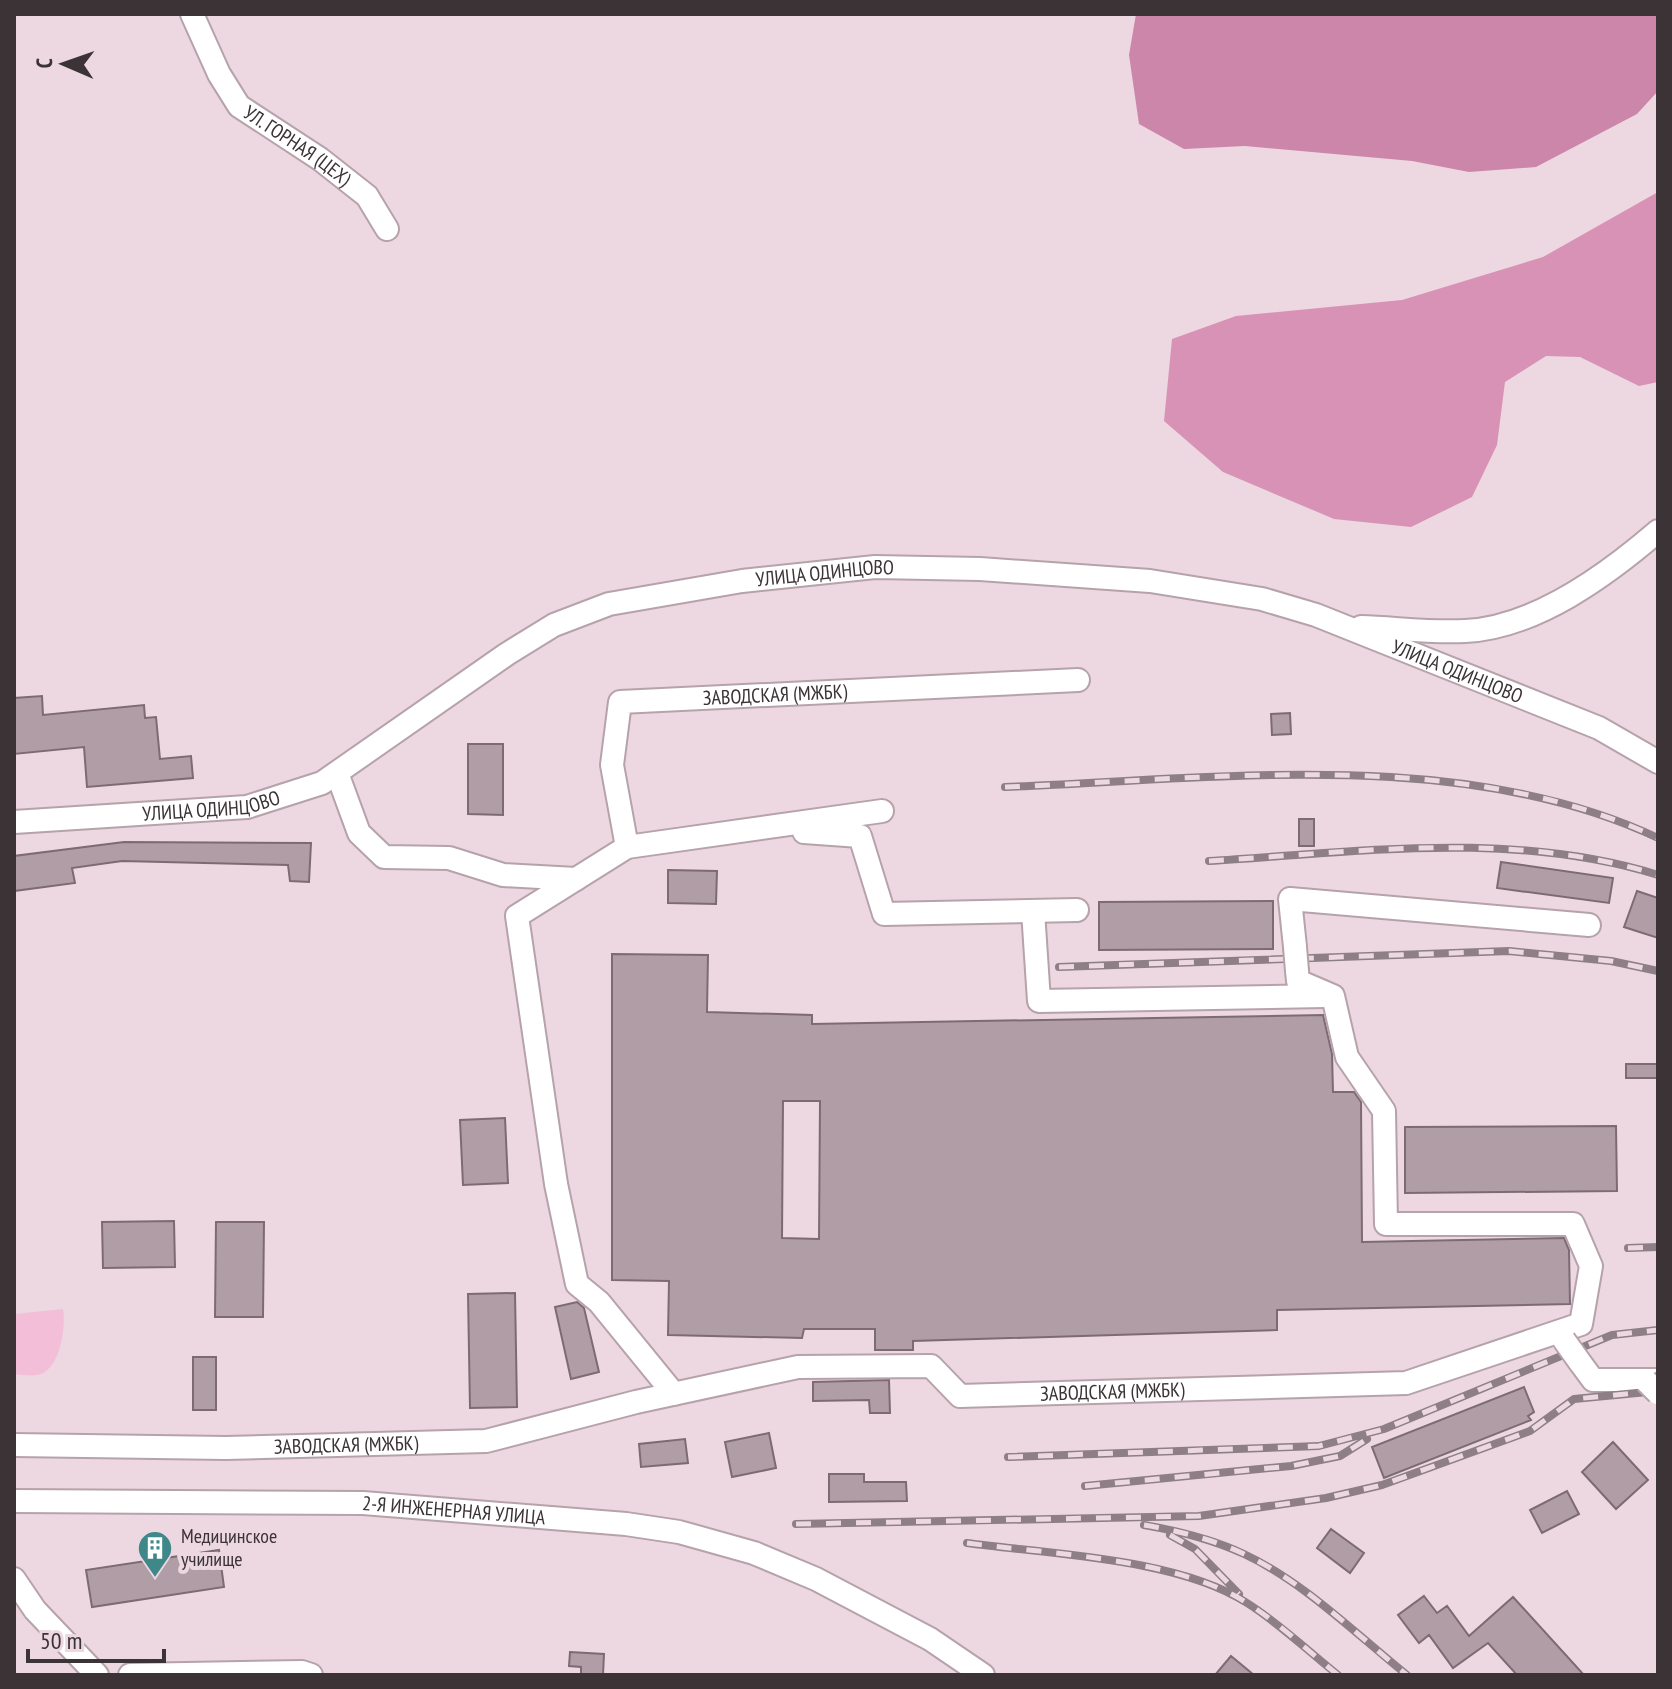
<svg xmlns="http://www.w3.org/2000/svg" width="1672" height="1689" viewBox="0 0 1672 1689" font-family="'PT Sans Narrow',sans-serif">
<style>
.green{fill:#f3bfd8}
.forest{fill:#d892b5}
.water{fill:#cc86a9}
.building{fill:#b09da6;stroke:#7d6b73;stroke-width:2;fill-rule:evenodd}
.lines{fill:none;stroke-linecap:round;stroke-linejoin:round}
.minor-casing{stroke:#b6a2ab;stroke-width:26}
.minor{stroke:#fff;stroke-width:22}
.rail-casing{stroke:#8d7f85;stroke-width:8}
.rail{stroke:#edd8e1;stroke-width:5;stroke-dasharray:15;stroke-linecap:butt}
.minor-bridge-casing{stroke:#b6a2ab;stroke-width:26;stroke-linecap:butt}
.minor-bridge{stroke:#fff;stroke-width:22}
.labels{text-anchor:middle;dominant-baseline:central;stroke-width:8;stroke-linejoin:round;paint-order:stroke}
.street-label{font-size:20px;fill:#3b3336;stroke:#edd8e1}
.poi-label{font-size:20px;fill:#3b3336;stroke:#edd8e1;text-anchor:start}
</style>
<rect width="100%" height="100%" fill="#edd8e1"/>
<path class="green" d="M63,1309C66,1325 61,1361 46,1371C38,1378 24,1375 14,1374V1314Z"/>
<path class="forest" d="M1658,192V382L1639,386L1580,357L1546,356L1505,382L1497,445L1472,497L1411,527L1334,519L1223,472L1164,421L1172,339L1236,316L1402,300L1543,257Z"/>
<path class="water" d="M1136,14H1658V91L1637,114L1536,167L1469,172L1412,161L1245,146L1184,149L1139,124L1129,55Z"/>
<path class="building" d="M42,696L43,715L144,705L145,718L156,717L160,759L191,756L193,778L87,787L84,747L14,754V698Z
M1290,713L1291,734L1272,735L1271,714Z
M468,744H503V815L468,814Z
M1299,819H1314V846H1299Z
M124,842L311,843L309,882L290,881L288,865L122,861L72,868L75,883L14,891V856Z
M1501,862L1613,878L1609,903L1497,888Z
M668,870L717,871L716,904L668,903Z
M1637,891L1658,898V938L1624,927Z
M1273,901V949L1099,950V902Z
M612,954L708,955L707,1012L812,1015V1024L1323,1015L1332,1054L1333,1092H1354L1361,1102L1362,1242L1564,1238L1569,1250L1570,1304L1277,1310V1330L913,1341V1350H875V1329H804L802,1338L668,1335L669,1281L612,1280ZM783,1101H820L819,1239L782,1238Z
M1626,1064H1658V1078H1626Z
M505,1118L508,1183L463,1185L460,1120Z
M1616,1126L1617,1191L1405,1193V1127Z
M174,1221L175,1267L103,1268L102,1222Z
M216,1222H264L263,1317H215Z
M515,1293L517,1407L470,1408L468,1294Z
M577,1302L584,1308L599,1372L571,1379L555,1307Z
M193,1357H216V1410H193Z
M889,1380L890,1413H870L869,1400L813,1401V1382Z
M1524,1387L1534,1412L1528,1416L1531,1420L1384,1478L1372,1447Z
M769,1433L776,1468L732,1477L725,1442Z
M685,1439L688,1463L641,1467L639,1444Z
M1613,1442L1648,1480L1616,1509L1582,1472Z
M829,1474H864V1482H906L907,1501L829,1502Z
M1567,1491L1579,1514L1542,1533L1530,1510Z
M1331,1529L1364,1553L1350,1573L1317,1548Z
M219,1550L224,1587L92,1607L86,1570Z
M1424,1596L1437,1613L1447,1606L1469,1636L1513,1597L1584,1675H1517L1488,1643L1453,1668L1429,1635L1419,1643L1398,1615Z
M570,1652L604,1654L603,1675H581V1667L569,1666Z
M1231,1656L1254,1675H1215Z"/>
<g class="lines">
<g class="minor-casing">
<g id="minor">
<path id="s1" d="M192,14L219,74L239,106L320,159L367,196L387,229"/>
<path d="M1361,627C1395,628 1431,633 1465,631C1535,628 1607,575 1658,531"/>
<path d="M337,773L359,833L384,857L449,858L503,875L576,879"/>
<path id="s2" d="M14,822L247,807L322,783L507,654L554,625L609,604L742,581L875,567L980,569L1150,581L1262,599L1316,615L1599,728L1658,762"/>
<path d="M804,832L860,836L884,914L1077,910"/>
<path id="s3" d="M627,847L612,765L620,702L1078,680"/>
<path d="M1033,911L1039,1001L1325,996"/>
<path d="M1295,947L1290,899L1589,925"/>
<path d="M1579,1361L1593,1380H1658"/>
<path d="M674,1394L599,1302L577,1284L556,1184L517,916L627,847L882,811"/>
<path id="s4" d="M14,1445L226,1448L486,1441L636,1402L798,1367L931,1366L960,1396L1406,1383L1581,1324L1591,1266L1573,1224H1386L1384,1111L1347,1057L1333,996L1298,981L1297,971"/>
<path id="s5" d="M14,1501L363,1503L626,1524L679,1532L754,1553L816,1579L930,1639L983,1675"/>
<path d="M14,1579L35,1610L97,1675"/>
<path d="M130,1675L302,1672L311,1675"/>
</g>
</g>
<use href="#minor" class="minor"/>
<g class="rail-casing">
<path id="rail" d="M1005,787C1215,779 1464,746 1658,838
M1209,861C1358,852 1514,830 1658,875
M1059,967L1509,951L1611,961L1658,971
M1628,1248L1658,1247
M1008,1457L1319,1446L1384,1429L1612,1335L1658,1330
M1085,1486L1291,1466L1340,1456L1367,1439
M796,1524L1199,1516L1326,1498L1382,1485L1530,1431L1574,1399L1658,1391
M1144,1525C1179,1531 1212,1539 1244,1554C1304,1582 1356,1634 1407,1675
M1170,1535L1195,1549L1239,1594
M967,1543C1048,1554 1178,1558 1247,1603C1279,1623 1308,1651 1338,1675"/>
</g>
<use href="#rail" class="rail"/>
<g class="minor-bridge-casing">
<path id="minor-bridge" d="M1295,947L1297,971
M1564,1340L1579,1361
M1646,1381L1658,1393"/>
</g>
<use href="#minor-bridge" class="minor-bridge"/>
</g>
<defs>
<g id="building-pin" transform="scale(1.8)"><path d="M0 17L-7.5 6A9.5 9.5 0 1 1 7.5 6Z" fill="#3f888a" stroke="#edd8e1"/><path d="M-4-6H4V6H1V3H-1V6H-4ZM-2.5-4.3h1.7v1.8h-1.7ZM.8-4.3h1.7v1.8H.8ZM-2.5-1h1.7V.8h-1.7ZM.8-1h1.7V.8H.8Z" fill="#fff"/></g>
</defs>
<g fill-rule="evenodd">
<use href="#building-pin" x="155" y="1548"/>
</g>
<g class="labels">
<g class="street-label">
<text stroke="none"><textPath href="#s1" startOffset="174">УЛ. ГОРНАЯ (ЦЕХ)</textPath></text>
<text stroke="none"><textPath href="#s2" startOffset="870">УЛИЦА ОДИНЦОВО</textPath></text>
<text stroke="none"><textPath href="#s2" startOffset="1518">УЛИЦА ОДИНЦОВО</textPath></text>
<text stroke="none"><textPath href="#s3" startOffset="302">ЗАВОДСКАЯ (МЖБК)</textPath></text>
<text stroke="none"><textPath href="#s2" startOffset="198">УЛИЦА ОДИНЦОВО</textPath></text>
<text stroke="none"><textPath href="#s4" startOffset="1120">ЗАВОДСКАЯ (МЖБК)</textPath></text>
<text stroke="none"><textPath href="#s4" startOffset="332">ЗАВОДСКАЯ (МЖБК)</textPath></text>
<text stroke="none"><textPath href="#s5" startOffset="440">2-Я ИНЖЕНЕРНАЯ УЛИЦА</textPath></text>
</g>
<g class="poi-label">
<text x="181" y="1536">Медицинское<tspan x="181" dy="23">училище</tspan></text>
</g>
</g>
<rect width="1672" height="1689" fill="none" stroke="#3b3336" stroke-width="32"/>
<g transform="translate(64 64) rotate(272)" stroke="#edd8e1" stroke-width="6" paint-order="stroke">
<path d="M0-6L14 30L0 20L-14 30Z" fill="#3b3336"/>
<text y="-12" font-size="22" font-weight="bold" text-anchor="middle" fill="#3b3336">С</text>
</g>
<path d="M28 1649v12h136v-12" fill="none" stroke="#3b3336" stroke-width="4"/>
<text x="40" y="1649" font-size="24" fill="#3b3336" stroke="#edd8e1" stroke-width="6" paint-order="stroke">50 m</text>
</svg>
